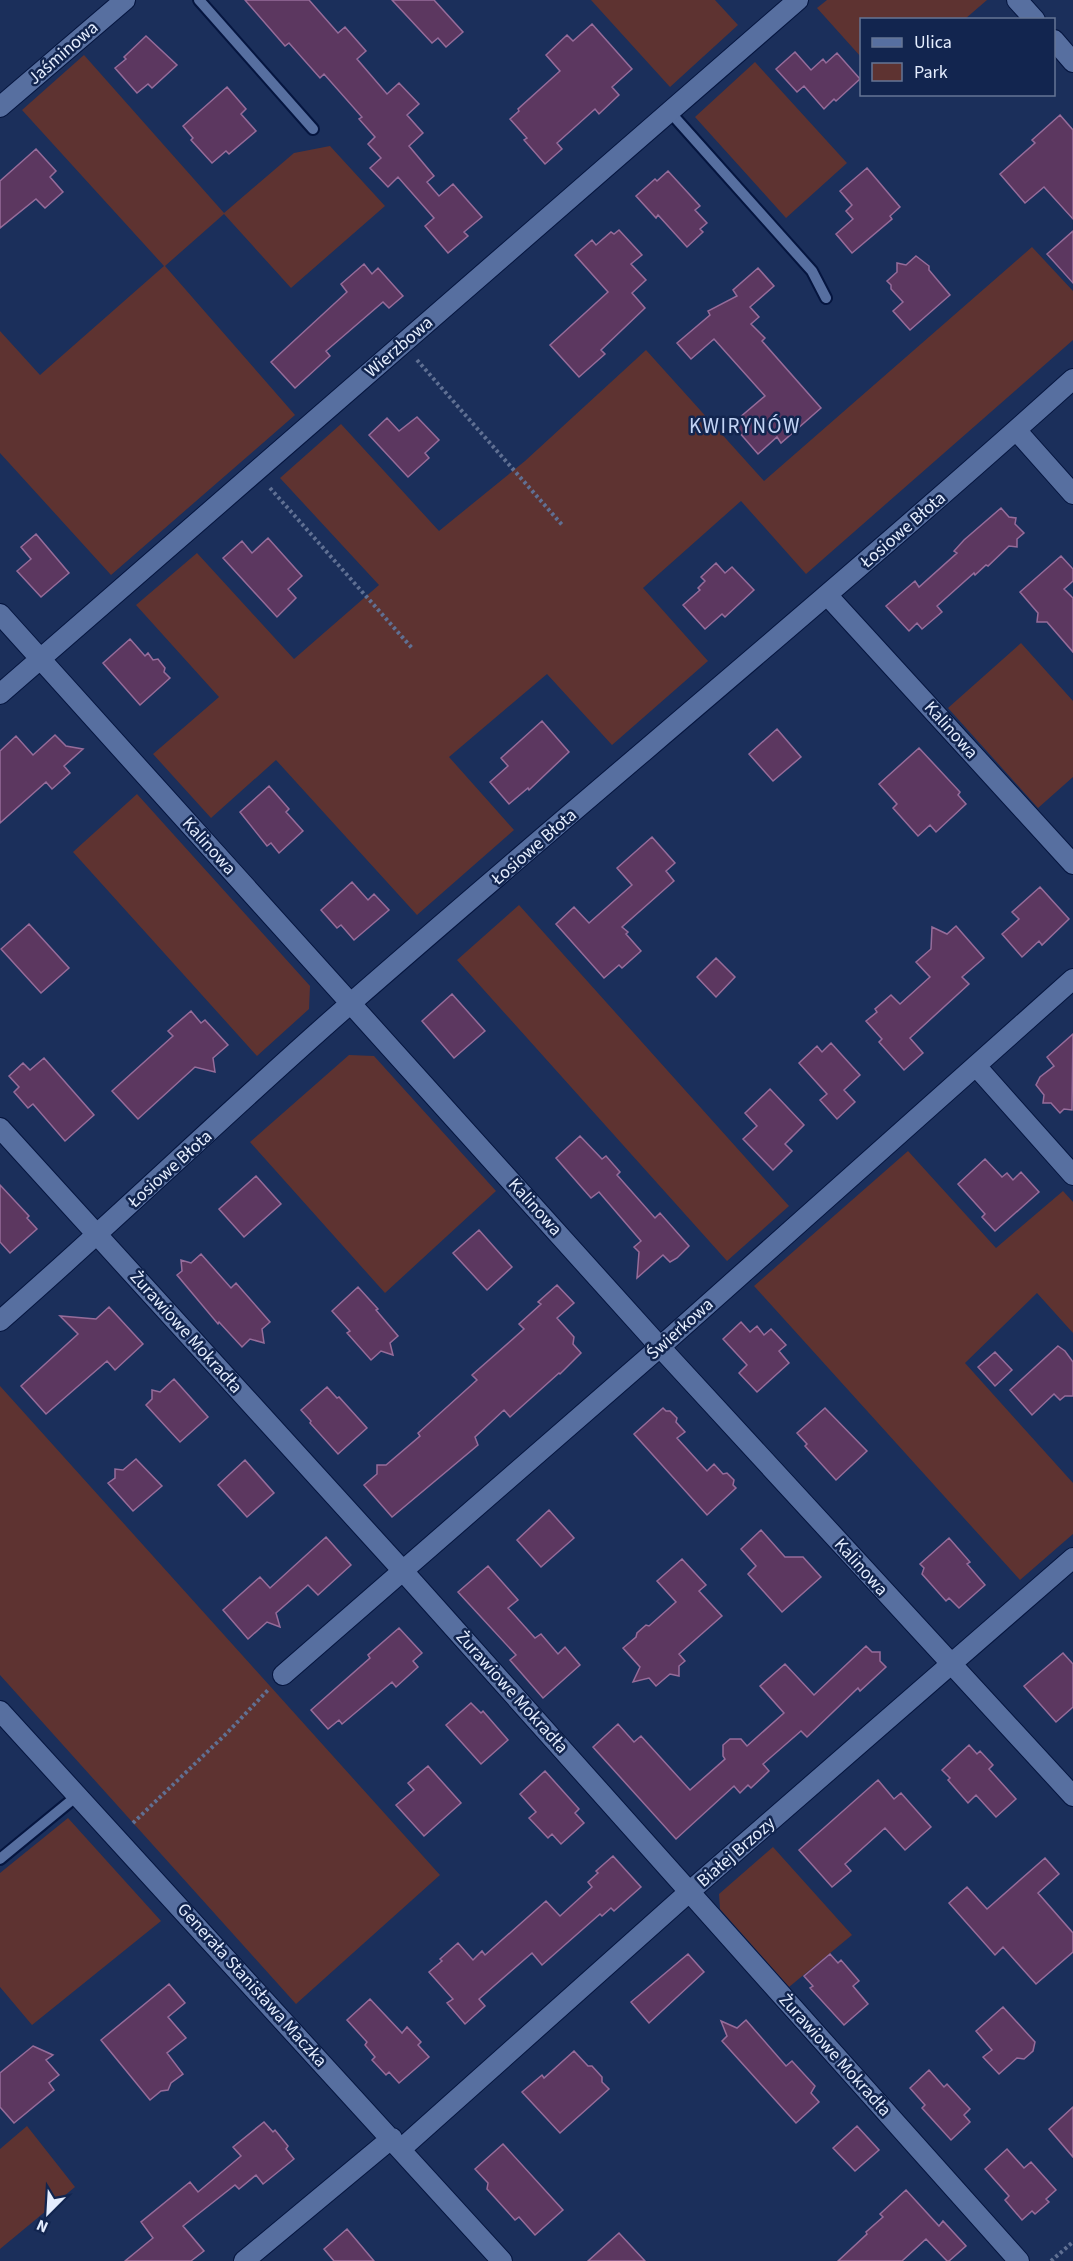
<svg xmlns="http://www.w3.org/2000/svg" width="1073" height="2261" viewBox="0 0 1073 2261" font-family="'Source Sans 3',sans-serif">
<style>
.green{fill:#5e3331}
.building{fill:#5c3760;stroke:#966c9a;stroke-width:1.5}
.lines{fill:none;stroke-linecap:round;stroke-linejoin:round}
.lane-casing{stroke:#05153f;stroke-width:14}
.street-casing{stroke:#05153f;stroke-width:22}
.path{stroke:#607093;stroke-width:4;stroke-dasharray:3 3;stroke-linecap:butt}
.lane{stroke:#576fa0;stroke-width:10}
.street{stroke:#576fa0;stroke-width:20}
.labels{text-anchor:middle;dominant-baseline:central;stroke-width:5;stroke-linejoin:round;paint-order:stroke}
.street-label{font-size:18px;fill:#e4edfe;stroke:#12254f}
.quarter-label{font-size:21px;letter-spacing:1.5px;fill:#c3d4f5;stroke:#12254f}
</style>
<rect width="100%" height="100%" fill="#1b2f5b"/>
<path class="green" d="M591,0H715L738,25L670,87Z
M827,0H987L965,19L862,20L861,57L817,8Z
M84,55L224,213L294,153L330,146L385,206L291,288L224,214L165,266L295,415L111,575L0,453V331L40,375L164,266L22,110Z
M755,62L847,163L786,218L695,117Z
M1032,247L1073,291V340L806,574L741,501L643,588L708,661L612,745L547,674L449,757L514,830L417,915L276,760L211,818L153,754L219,697L136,605L197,553L294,659L379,585L280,478L341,424L439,531L525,461L646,350L764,481Z
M1021,643L1073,701V777L1038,808L948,708Z
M137,794L310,986L309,1009L257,1056L73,852Z
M519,905L789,1206L727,1261L457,960Z
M349,1055L374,1056L496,1191L385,1293L250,1142Z
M908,1151L996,1248L1063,1191L1073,1202V1333L1037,1293L965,1363L1073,1483V1534L1020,1580L754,1286Z
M0,1386L440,1875L296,2004L0,1675Z
M68,1818L161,1921L32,2025L0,1987V1873Z
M773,1847L852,1935L789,1987L720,1909L719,1894Z
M27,2126L75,2187L0,2249V2149Z"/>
<path class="building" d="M245,0H309L338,33L345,27L366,51L357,59L387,94L399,83L419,104L407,115L423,133L409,146L434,176L427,182L439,196L453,184L482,217L464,232L468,236L448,253L425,226L434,218L398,177L388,187L370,168L381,158L368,144L375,137L359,119L362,117L324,74L320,78L289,43L285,46Z
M392,0H434L463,32L446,47L438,38L432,43Z
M592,24L632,69L612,87L619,95L599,114L595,109L557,143L562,149L545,164L524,140L527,138L510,119L519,111L518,109L560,71L546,55L567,35L573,41Z
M146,36L177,65L152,88L148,84L137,93L115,68L126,59L124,57Z
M795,52L811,70L823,59L826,63L837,53L860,79L836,101L834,99L824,109L804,86L797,92L776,69Z
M227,87L246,109L241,114L256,131L229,154L226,151L212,163L191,140L193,138L183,126Z
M1060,115L1073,130V219L1044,187L1025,203L1000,174L1035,143L1032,140Z
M36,149L56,171L50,177L63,192L45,208L36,199L0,228V181Z
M867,168L900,207L890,216L892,219L852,253L836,234L853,219L846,211L852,205L840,191Z
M668,171L700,206L695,210L707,223L700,229L703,232L687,247L658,215L656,218L636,196L655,179L657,181Z
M619,230L642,255L631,264L646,280L632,293L645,308L601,350L605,354L579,377L550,345L608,292L575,255L592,240L596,245L611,232L614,234Z
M1073,231V283L1047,254Z
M916,256L929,266V270L950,295L910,330L893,311L903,302L891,289V285L887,281L897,272V263L906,265Z
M364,264L372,274L378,268L403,296L389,308L383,302L326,351L330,356L295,388L271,362L347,292L341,284Z
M758,268L774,286L750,307L759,317L751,324L765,338L762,341L821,408L781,443L777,437L758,454L732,424L765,396L714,339L691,359L677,343L710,315L708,311L737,296L733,290Z
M417,417L439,440L425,453L429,458L408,477L369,435L387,418L399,431Z
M1001,508L1009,517L1016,518L1015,524L1024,533L1017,539V547L1009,546L988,566L986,565L975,575L974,573L937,606L942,612L922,629L917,623L909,631L886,606L915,581L919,587L957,553L954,551L964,540Z
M36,534L69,573L41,597L17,571L31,559L21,547Z
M268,538L302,576L288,589L296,598L277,617L223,558L242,541L252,553Z
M1061,556L1073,569V581L1064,589L1073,598V652L1047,622H1037L1038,613L1020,592Z
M716,563L725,573L732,567L754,590L725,617L722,614L705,629L683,605L700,590L698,588L705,581L701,577Z
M130,639L145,656L148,653L153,660L158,659L165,668L164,672L170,678L140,705L103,663Z
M542,721L569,752L529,790L528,788L509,804L490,782L508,766L501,758Z
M777,729L801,757L773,781L749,754Z
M55,735L66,746L83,749L64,766L70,773L52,789L46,782L0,823V751L16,736L33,755Z
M919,748L960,792L958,795L966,804L936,832L930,825L918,836L893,808L897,804L879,784Z
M269,786L289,809L286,812L303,831L279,853L271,843L267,846L240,812Z
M652,837L675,863L666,871L674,881L622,927L628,932L626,934L641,951L622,968L619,965L604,978L556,924L574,907L589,923L632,885L617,868Z
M352,882L368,900L374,894L389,910L354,940L341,925L337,928L321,910Z
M1040,887L1069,919L1042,945L1039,941L1022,957L1002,934L1019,919L1012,912Z
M29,924L69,968L41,993L1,949Z
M956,926L984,958L962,977L969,984L910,1038L923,1053L904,1070L879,1042L882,1039L866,1021L877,1012L875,1009L891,995L900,1004L930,977L916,962L931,949L932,927L947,934Z
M716,958L735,977L716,997L697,977Z
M452,994L485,1031L454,1058L422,1021Z
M191,1011L201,1023L205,1020L228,1045L213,1058L215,1072L195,1067L138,1119L112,1091L173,1036L168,1031Z
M1073,1034L1072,1110L1064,1109L1060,1113L1051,1103H1043L1044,1095L1036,1085L1040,1077L1054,1066L1047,1057Z
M831,1043L860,1075L844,1090L855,1102L837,1119L820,1100L827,1094L799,1063L817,1046L822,1052Z
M44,1058L94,1115L65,1141L33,1104L28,1108L14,1092L19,1087L9,1076L23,1063L30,1070Z
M770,1089L804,1125L785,1144L792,1151L773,1170L743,1139L757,1126L745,1113Z
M580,1136L602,1159L606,1156L620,1172L617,1175L655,1218L660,1213L689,1246L677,1258L670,1262L663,1255L637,1278L639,1252L634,1247L641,1241L599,1192L591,1198L556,1158Z
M985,1159L1002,1177L1007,1173L1013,1180L1021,1172L1039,1192L995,1231L982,1217L985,1214L958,1184Z
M256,1176L281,1204L244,1237L219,1209Z
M0,1185L29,1216L27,1218L37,1229L10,1253L0,1242Z
M479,1230L512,1267L487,1290L453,1253Z
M201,1254L231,1288L236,1283L270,1322L262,1329L264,1343L250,1339L242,1347L219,1322L218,1324L177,1275L182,1271L181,1260L191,1263Z
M557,1285L574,1303L557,1318L574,1337L573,1344L581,1353L560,1374L559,1373L510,1417L504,1410L475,1437L478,1445L392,1517L364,1485L377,1474V1465H386L420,1436L418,1433L477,1380L472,1375L524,1329L519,1324L541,1304L538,1302Z
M358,1287L378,1309L376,1310L398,1336L390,1343L393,1355L381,1351L371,1360L347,1333L350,1331L332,1311Z
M109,1307L143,1344L115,1370L107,1361L46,1414L21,1386L78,1334L60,1316L96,1319Z
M741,1322L750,1332L757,1326L764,1335L771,1329L786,1345L779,1351L789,1363L757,1392L739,1373L747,1365L723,1339Z
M1058,1346L1065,1351L1073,1362V1396H1065L1060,1400L1054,1394L1032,1415L1010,1390Z
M995,1352L1012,1370L995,1386L978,1367Z
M174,1379L208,1417L180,1442L146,1405L152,1399V1390L160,1392Z
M327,1387L337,1398L339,1397L367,1428L338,1454L310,1423L311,1421L301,1410Z
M663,1408L666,1411H670L677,1418L676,1422L685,1432L677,1438L707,1471L714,1464L723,1474L727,1473L734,1480L733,1485L736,1488L707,1515L634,1434Z
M825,1408L867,1451L836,1480L805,1446L807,1444L797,1433Z
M136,1459L162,1486L133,1511L108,1483L115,1478V1469L123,1470Z
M245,1460L274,1493L247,1517L218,1485Z
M549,1510L574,1538L541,1567L517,1540Z
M761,1530L785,1557H803L821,1577L782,1612L748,1574L756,1566L741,1549Z
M326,1537L351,1565L318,1595L308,1585L276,1613L280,1627L267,1622L248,1639L223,1610L260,1577L270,1588Z
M949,1538L970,1562L967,1564L985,1585L959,1608L949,1598L946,1601L922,1574L924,1568L920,1564Z
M682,1559L706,1585L699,1591L722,1616L679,1654L685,1661L679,1666V1676L670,1674L656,1686L649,1678L633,1682L640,1667L623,1648L636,1637L637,1633L646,1625L649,1626L676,1602L657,1581Z
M488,1566L518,1600L508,1608L535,1638L541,1634L558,1654L565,1647L580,1665L543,1698L510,1660L516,1655L458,1592Z
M399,1628L422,1653L413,1661L418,1667L396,1687L392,1682L342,1724L339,1720L328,1729L311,1710L370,1658L368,1655Z
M866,1646L872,1652H880V1661L886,1667L860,1691L858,1688L807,1737L801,1731L763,1764L769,1771L751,1788L748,1785L740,1793L734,1786L676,1839L593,1747L618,1724L634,1742L641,1736L690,1790L725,1759L723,1756V1745L730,1739H741L747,1746L784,1713L760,1686L785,1664L814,1695Z
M1063,1653L1073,1664V1707L1056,1722L1024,1686Z
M471,1703L481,1713L483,1711L508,1740L481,1764L446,1725Z
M969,1745L977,1754L980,1751L993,1765L989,1769L1016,1799L996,1817L976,1795L968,1803L948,1780L950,1778L942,1770Z
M428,1766L461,1803L424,1836L396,1805L414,1790L408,1783Z
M545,1771L579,1809L575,1813L584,1823L561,1844L552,1834L548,1838L529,1818L536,1812L520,1794Z
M878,1780L894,1799L901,1793L931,1827L905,1850L885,1828L845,1864L851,1871L832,1887L799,1850Z
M613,1856L641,1887L614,1911L611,1908L602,1916L600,1914L542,1965L532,1953L479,1999L485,2006L465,2024L447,2003L453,1999L429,1972L442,1961L440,1959L458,1943L473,1960L482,1951L485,1955L546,1901L560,1916L592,1887L588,1882L598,1873L596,1871Z
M1045,1858L1059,1874L1038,1893L1073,1933V1952L1036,1984L1003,1947L995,1955L949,1903L967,1887L987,1909Z
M688,1954L704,1972L649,2023L631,2002Z
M830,1954L838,1963L841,1960L859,1981L853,1986L868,2004L844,2025L810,1988L813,1986L804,1976Z
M169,1984L185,2003L168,2017L186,2038L167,2053L183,2074L171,2083L168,2090L161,2091L150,2100L101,2040Z
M370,1999L402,2033L407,2027L421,2042L418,2045L429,2057L399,2083L389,2072L386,2075L372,2060L375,2057L365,2045L367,2042L347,2020Z
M1003,2007L1035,2042L1033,2051L1024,2059L1017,2058L999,2074L983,2057L992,2050L976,2031Z
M746,2020L786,2066L792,2061L815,2086L811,2093L819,2102L796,2123L722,2041L727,2036L721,2021L737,2028Z
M33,2046L53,2055L46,2060L59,2075L49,2083L54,2090L14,2123L0,2107V2073Z
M574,2051L588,2066H592L602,2077V2082L609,2089L560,2133L522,2092L542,2075L544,2078Z
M929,2070L944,2087L947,2084L970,2109L964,2115L970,2122L951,2140L922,2108L925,2105L910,2088Z
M1073,2107V2157L1049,2129Z
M264,2122L273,2132L275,2130L288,2146L286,2149L294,2159L263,2184L256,2175L239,2189L235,2185L183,2226L204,2251L191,2261H125L153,2238L141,2222L190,2182L198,2192L241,2156L233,2147Z
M857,2126L879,2150L855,2171L833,2148Z
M503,2144L563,2210L535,2235L519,2217L515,2220L487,2189L488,2183L475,2169Z
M1007,2149L1024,2168L1031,2162L1056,2190L1046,2199L1049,2202L1035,2214L1032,2211L1022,2220L1005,2200L1009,2196L985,2169Z
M906,2190L939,2226L943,2221L966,2246L949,2261H947L926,2239L902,2261H838L867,2234L866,2232L883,2217L880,2214Z
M347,2229L374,2261H334L324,2249Z
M619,2233L645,2261H588Z"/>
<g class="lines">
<g class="lane-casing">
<path id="lane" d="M199,0L313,129
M670,112L812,271L826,298
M0,1859L78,1795"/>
</g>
<g class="street-casing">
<path id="street" d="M1017,0L1035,20
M1054,40L1073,62
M0,107L125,0
M1016,430L1073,494
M828,596L1073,864
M0,614L660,1347L1073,1796
M0,694L798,0
M976,1066L1073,1175
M0,1128L403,1571L1019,2261
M0,1321C119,1217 232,1107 351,1003C590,794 836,592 1073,379
M283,1675L660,1347L1073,979
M0,1711L502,2261
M401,2149L689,1892L1073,1558
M244,2261L392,2138"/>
</g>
<path class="path" d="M417,360L563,526
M270,488L412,648
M133,1823L227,1733L268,1690
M1051,2261L1073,2242"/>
<use href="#lane" class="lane"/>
<use href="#street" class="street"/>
</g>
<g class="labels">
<g class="street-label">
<text transform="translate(63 53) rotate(-41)">Jaśminowa</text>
<text transform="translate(399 347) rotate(-41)">Wierzbowa</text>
<text transform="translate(903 530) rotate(-41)">Łosiowe Błota</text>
<text transform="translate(951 730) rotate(48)">Kalinowa</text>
<text transform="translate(209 846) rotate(48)">Kalinowa</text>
<text transform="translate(534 847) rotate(-41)">Łosiowe Błota</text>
<text transform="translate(170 1169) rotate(-42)">Łosiowe Błota</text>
<text transform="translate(535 1207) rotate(48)">Kalinowa</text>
<text transform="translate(680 1329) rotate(-42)">Świerkowa</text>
<text transform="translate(186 1332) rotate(48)">Żurawiowe Mokradła</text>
<text transform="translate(861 1567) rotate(48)">Kalinowa</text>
<text transform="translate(512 1692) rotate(48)">Żurawiowe Mokradła</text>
<text transform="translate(736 1852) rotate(-41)">Białej Brzozy</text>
<text transform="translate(252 1985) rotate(48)">Generała Stanisława Maczka</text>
<text transform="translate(835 2055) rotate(48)">Żurawiowe Mokradła</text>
</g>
<g class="quarter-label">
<text x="745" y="426">KWIRYNÓW</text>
</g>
</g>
<rect x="860" y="18" width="195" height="78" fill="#12254f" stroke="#667595" stroke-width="1.5"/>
<rect x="872" y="38" width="30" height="9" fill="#576fa0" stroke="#667595" stroke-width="1.5"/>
<text x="914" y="48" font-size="18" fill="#e4edfe">Ulica</text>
<rect x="872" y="63" width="30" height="18" fill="#5e3331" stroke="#667595" stroke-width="1.5"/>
<text x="914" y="78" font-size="18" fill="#e4edfe">Park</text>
<g transform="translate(48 2213) rotate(204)" stroke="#12254f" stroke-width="4.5" paint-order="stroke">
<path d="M0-4.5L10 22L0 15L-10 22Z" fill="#e4edfe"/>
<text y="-9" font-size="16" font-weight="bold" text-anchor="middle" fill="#e4edfe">N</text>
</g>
</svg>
